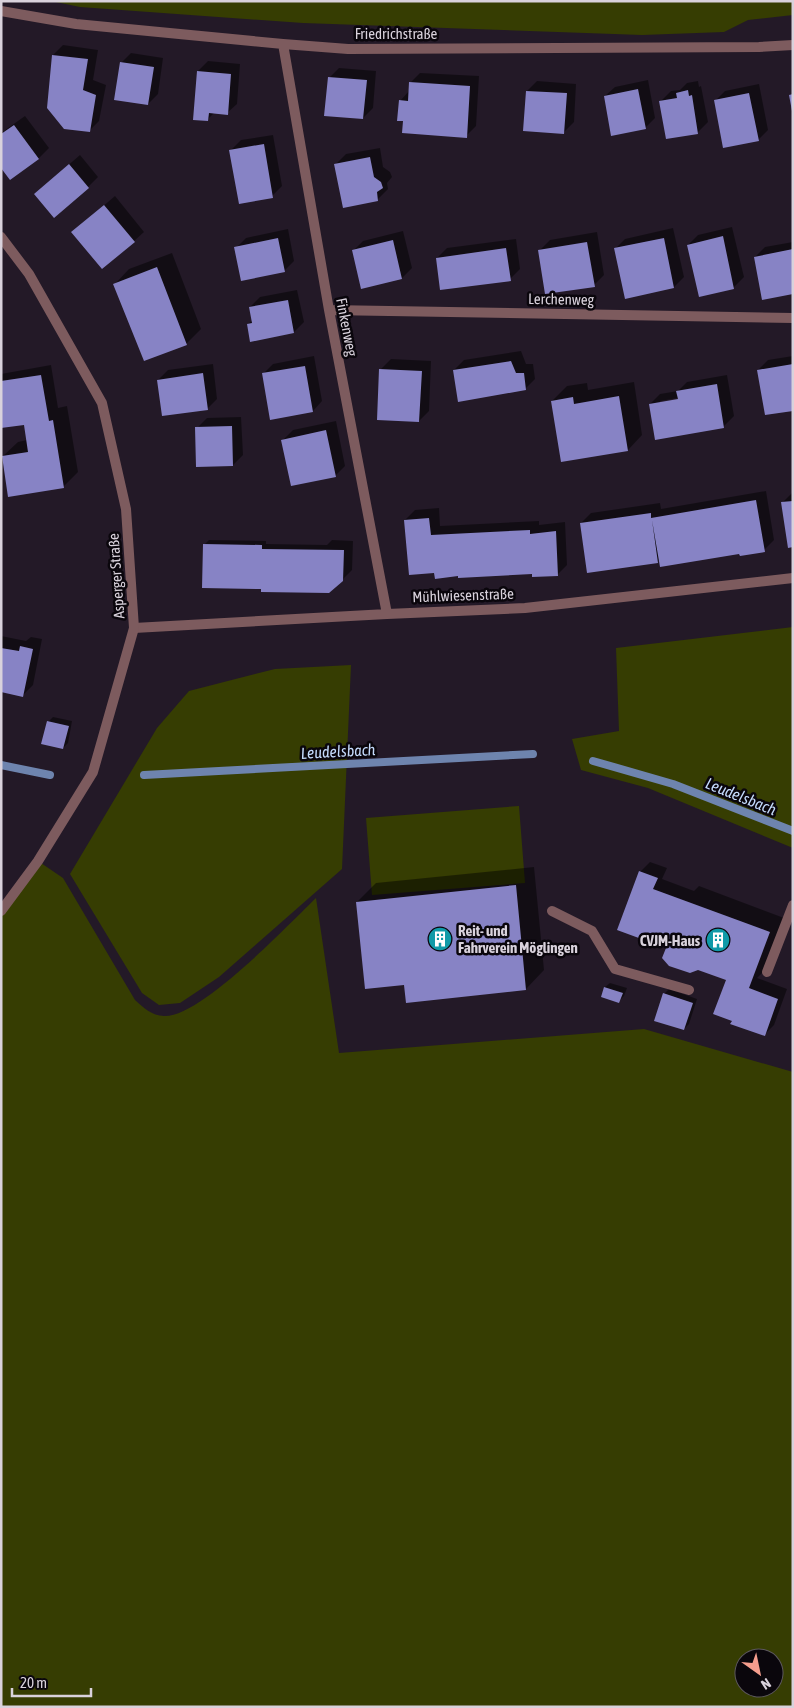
<svg xmlns="http://www.w3.org/2000/svg" width="794" height="1708" viewBox="0 0 794 1708" font-family="'Asap Condensed',sans-serif">
<style>
.green{fill:#363d02;fill-rule:evenodd}
.shadow{fill:#0007;fill-rule:evenodd}
.lines{fill:none;stroke-linecap:round;stroke-linejoin:round}
.stream{stroke:#6e84ae;stroke-width:8}
.building{fill:#8783c5}
.service{stroke:#7d5b5e;stroke-width:10}
.minor{stroke:#7d5b5e;stroke-width:10}
.tertiary{stroke:#7d5b5e;stroke-width:10}
.labels{text-anchor:middle;dominant-baseline:central;stroke-width:5;stroke-linejoin:round;paint-order:stroke}
.street-label{font-size:15px;fill:#d9d2dc;stroke:#0a060c}
.poi-label{font-size:15px;font-weight:bold;fill:#d9d2dc;stroke:#0a060c;text-anchor:start}
.water-label{font-size:16px;font-style:italic;fill:#c5dbfc;stroke:#0a060c}
</style>
<rect width="100%" height="100%" fill="#231927"/>
<path class="green" d="M51,1H793V15L748,20L724,32L642,35L303,23L80,7Z
M793,627V848L648,788L581,770L572,739L619,731L616,648Z
M351,665L342,869L219,977L180,1003L159,1005L142,993L70,874L157,728L189,691L275,669Z
M519,806L525,883L372,895L366,818Z
M38,861L63,878L135,1000C143,1007 152,1016 164,1016C200,1018 288,925 316,898L339,1053L644,1029L793,1072V1707H1V911ZM744,1658H774V1688H744Z"/>
<path class="shadow" d="M63,45L98,50L93,80L106,85L99,121L89,131L53,55Z
M131,53L163,58L158,94L148,104L121,63Z
M208,61L240,64L237,104L227,113L215,112L207,120L198,71Z
M339,68L376,71L373,108L363,118L329,78Z
M420,73L479,76L476,126L466,136L400,101L409,91L410,83Z
M648,80L655,118L645,128L605,96L615,87Z
M537,81L576,84L574,122L564,132L527,91Z
M698,81L699,87L701,86L708,122L698,132L667,138L661,101L671,91L680,90L687,83Z
M759,84L768,130L758,140L715,101L725,91Z
M25,116L49,148L39,158L10,179L1,166V133Z
M273,135L282,186L272,196L231,150L241,140Z
M380,148L383,167L390,172L392,177L387,183L388,189L378,199L344,206L336,164L346,154Z
M80,155L98,177L88,187L35,194Z
M115,196L144,232L134,241L73,232Z
M732,227L744,277L734,287L700,295L688,245L698,235Z
M673,228L684,277L674,287L615,249L625,239Z
M288,229L294,261L284,271L236,248L246,238Z
M403,231L412,268L402,278L353,251L363,241Z
M597,232L604,275L594,285L540,250L550,240Z
M516,239L520,269L510,279L437,258L447,248Z
M793,242V292L755,257L765,247Z
M172,253L201,329L187,343L144,360L115,284L129,269Z
M297,290L304,322L294,332L248,324L253,320L250,307L260,297Z
M521,351L526,364H533L535,379L525,389L454,370L464,360Z
M314,356L322,401L313,411L263,374L273,364Z
M793,356V409L758,370L768,360Z
M391,359L431,361L429,411L419,421L381,369Z
M213,364L217,399L207,409L158,380L168,370Z
M51,365L58,408L67,406L78,472L63,487L3,456L18,442L27,440L25,423L1,427V374Z
M727,375L734,416L724,426L650,404L660,394L678,391L687,382ZM684,397V399L660,403V401Z
M634,382L642,435L628,450L552,401L567,386L587,383L588,390Z
M241,417L243,455L233,465L197,428L207,418Z
M336,421L345,466L335,476L283,440L293,430Z
M766,491L774,540L764,550L660,559L657,562L581,523L591,513L660,503L661,509Z
M792,493H793V546L782,503Z
M439,508L440,526L539,521V525L565,522L567,565L557,575L533,573L459,575L435,572L405,520L415,510Z
M209,540L266,541V544L327,545L332,540L353,541L352,570L342,580L262,588L204,545Z
M1,636L26,641L31,637L42,639L33,685L23,695L1,691Z
M53,717L72,721L68,743L63,748L48,722Z
M650,862L667,868L662,879L694,891L699,886L784,918L763,972L757,978L787,989L774,1025L764,1035L733,1020L728,979L669,943L640,872Z
M534,867L544,970L526,989L405,984L357,902L376,883Z
M610,983L627,988L624,996L619,1001L602,996L605,987Z
M669,989L697,999L689,1024L684,1029L664,994Z"/>
<g class="lines">
<path class="stream" d="M593,761L673,784L793,831
M1,765L50,775
M144,775L533,754"/>
</g>
<path class="building" d="M52,55L88,59L83,90L96,95L90,132L64,129L47,108Z
M120,62L154,67L148,105L114,100Z
M197,71L231,74L228,115L209,113L208,121L193,120Z
M328,77L367,80L363,119L324,116Z
M409,82L470,86L467,138L402,133L403,121H397L399,100L408,101Z
M638,89L646,129L611,136L604,96Z
M688,90L689,96L692,95L698,134L666,139L659,101L677,98L676,93Z
M526,91L567,93L564,134L523,131Z
M749,93L759,141L723,148L714,100Z
M793,94V111H792L789,95Z
M14,125L39,159L10,180L1,168V134Z
M264,144L273,198L239,204L229,150Z
M370,157L374,177L381,182L383,188L377,192L378,201L343,208L334,164Z
M69,164L89,188L54,218L34,194Z
M104,205L135,242L102,269L71,232Z
M723,236L734,289L699,297L687,245Z
M278,238L285,272L241,281L234,247Z
M664,238L674,288L625,299L614,248Z
M393,240L402,279L361,289L352,250Z
M587,242L595,287L545,294L538,250Z
M506,248L511,281L440,290L436,258Z
M793,249V294L762,300L754,257Z
M157,267L187,345L144,361L113,284Z
M288,300L294,333L250,342L247,324L252,323L249,307Z
M511,361L516,373H524L526,390L458,402L453,370Z
M793,364V411L765,415L757,370Z
M305,366L313,412L270,420L262,373Z
M379,369L422,371L419,422L377,420Z
M203,373L208,410L162,416L157,380Z
M41,375L49,421L53,420L64,488L8,497L2,456L28,452L24,425L1,428V381Z
M717,384L724,428L655,440L649,404L678,399L676,391Z
M619,396L628,451L561,462L551,401L573,397L574,404Z
M232,426L233,466L196,467L195,427Z
M326,430L336,477L291,486L281,440Z
M756,500L765,552L740,556L739,554L660,567L652,520L658,563L587,573L580,523L651,513V518Z
M793,501V547L788,548L781,502Z
M429,518L431,535L530,530V534L556,531L558,576L532,577V574L458,578V576L435,579L434,573L409,575L404,520Z
M203,544L262,545V549L344,550L343,581L329,593L261,592V589L202,588Z
M20,646L33,649L23,697L1,692V648L19,651Z
M47,721L69,726L63,749L41,744Z
M639,871L658,878L653,889L770,932L749,988L778,999L765,1036L730,1024L732,1021L713,1014L726,980L698,970L690,973L669,966L662,958L666,948L617,930Z
M516,885L526,990L406,1003L404,985L365,989L356,902Z
M604,987L623,993L619,1003L601,997Z
M663,993L693,1003L684,1030L654,1021Z"/>
<g class="lines">
<path class="service" d="M552,911L592,931L615,969L689,990
M767,972L793,905"/>
<path class="minor" d="M1,11L76,24L283,44L348,49L759,47L793,45
M283,44L329,310L387,614
M329,310L793,318
M134,628L387,614L525,608L793,578"/>
<path class="tertiary" d="M1,237L29,274L102,403L126,509L134,628L93,772L38,861L1,911"/>
</g>
<defs>
<g id="building-disc" transform="scale(1.25)"><circle r="9.5" fill="#0f9aa8" stroke="#0a060c"/><path d="M-4-6H4V6H1V3H-1V6H-4ZM-2.5-4.3h1.7v1.8h-1.7ZM.8-4.3h1.7v1.8H.8ZM-2.5-1h1.7V.8h-1.7ZM.8-1h1.7V.8H.8Z" fill="#fff"/></g>
</defs>
<g fill-rule="evenodd">
<use href="#building-disc" x="440" y="939"/>
<use href="#building-disc" x="718" y="940"/>
</g>
<g class="labels">
<g class="street-label">
<text x="396" y="33">Friedrichstraße</text>
<text transform="translate(561 299) rotate(1)">Lerchenweg</text>
<text transform="translate(347 327) rotate(79)">Finkenweg</text>
<text transform="translate(116 576) rotate(-94)">Asperger Straße</text>
<text transform="translate(463 595) rotate(-2)">Mühlwiesenstraße</text>
</g>
<g class="poi-label">
<text x="458" y="930">Reit- und<tspan x="458" dy="17">Fahrverein Möglingen</tspan></text>
<text x="700" y="940" text-anchor="end">CVJM-Haus</text>
</g>
<g class="water-label">
<text transform="translate(338 751) rotate(-3)">Leudelsbach</text>
<text transform="translate(741 796) rotate(22)">Leudelsbach</text>
</g>
</g>
<rect width="794" height="1708" fill="none" stroke="#d9d2dc" stroke-width="5"/>
<g transform="translate(759 1673) rotate(147)"><circle r="24" fill="#0a060c" stroke="#5d585f"/>
<path d="M0-4L9 19L0 12L-9 19Z" fill="#f59d8d"/>
<text y="-8" font-size="14" font-weight="bold" text-anchor="middle" fill="#d9d2dc">N</text>
</g>
<path d="M12 1688v8h79v-8" fill="none" stroke="#d9d2dc" stroke-width="2.5"/>
<text x="20" y="1688" font-size="15" fill="#d9d2dc" stroke="#0a060c" stroke-width="4" paint-order="stroke">20 m</text>
</svg>
